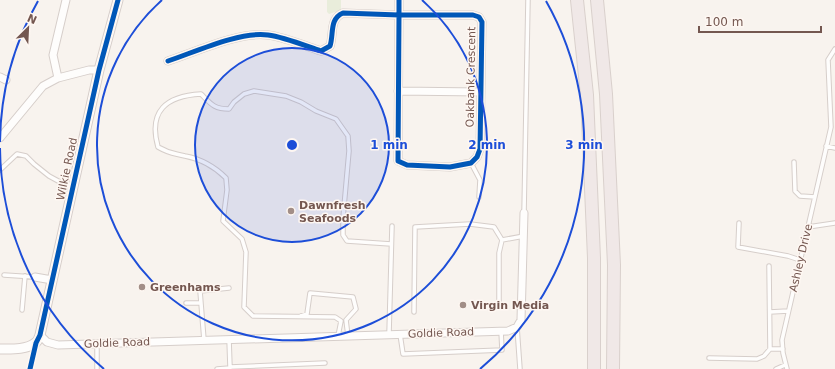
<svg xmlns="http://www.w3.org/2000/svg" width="835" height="369" viewBox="0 0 835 369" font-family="'DejaVu Sans',sans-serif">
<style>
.green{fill:#e9eddb}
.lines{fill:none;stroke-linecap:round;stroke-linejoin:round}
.lane-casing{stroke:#d6ceca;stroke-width:5.5}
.street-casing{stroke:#d6ceca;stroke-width:9}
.secondary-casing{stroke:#d7ceca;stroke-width:11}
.highway-casing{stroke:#d9d0cc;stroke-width:14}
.lane{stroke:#fefdfc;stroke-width:3.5}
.street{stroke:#fefdfc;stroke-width:7}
.secondary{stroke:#fefdfc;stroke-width:9}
.highway{stroke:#f0e8e7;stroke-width:12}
.cycleway-casing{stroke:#fef7f2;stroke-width:8}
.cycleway{stroke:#0057b8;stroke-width:5}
.ring{fill:none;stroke:#1d4ed8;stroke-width:2}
.poi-dot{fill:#a28e87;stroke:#fef7f2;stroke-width:1.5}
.labels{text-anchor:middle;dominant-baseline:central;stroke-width:3;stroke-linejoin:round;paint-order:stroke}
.street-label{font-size:11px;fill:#745750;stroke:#fef7f2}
.poi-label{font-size:11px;font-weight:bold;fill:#745750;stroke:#fef7f2;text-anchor:start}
.centre{fill:#1d4ed8;stroke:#fef7f2;stroke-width:2}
.ring-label{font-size:12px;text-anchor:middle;font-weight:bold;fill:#1d4ed8;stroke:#fef7f2;stroke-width:3;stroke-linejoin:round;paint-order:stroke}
</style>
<rect width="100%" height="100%" fill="#f8f3ee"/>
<path class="green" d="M327,0H341V10L329,14L327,12Z"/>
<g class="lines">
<g class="lane-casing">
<path id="lane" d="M826,146L835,148
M794,162L795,191L800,196L815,197
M471,163L480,180L479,197
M0,170L17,154L26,156L34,164L49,176L60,182L72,187
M524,213L528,0
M739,223L738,247L788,256L800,260
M808,227L835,223
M769,266L770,349H783
M4,275L35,277
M499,302V253L502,240L524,236
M186,303H201
M22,310L25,276
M414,312L415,227L470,224L494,227L502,240
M770,312L788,311
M301,316L307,314L310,293L353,297L356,309L346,320L348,336
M517,327L520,369
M389,334L392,226
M400,334L403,354L502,350L501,331
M338,336L341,321L335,317L253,316L244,307L246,252L242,239L223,221L227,190L226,178C215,167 201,159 185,156C173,153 170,154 158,147C148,111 166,96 201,94C211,104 214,109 229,109L234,102L244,94L254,91L286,96L301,102L316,111L336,119L348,136L349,151L343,218V235L347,241L391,244
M229,339L230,367L325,363
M204,340L200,291L229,288
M709,358L757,359L764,356L770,349
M97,369V344
M217,369L230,368
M776,369L785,365
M787,369L783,353L782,340L831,127L828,60L835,49"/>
</g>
<g class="street-casing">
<path id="street" d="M66,0L53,55L58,78L89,70H99
M168,61C195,52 240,31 268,35C284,37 306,46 321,51L330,46C334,34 329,19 343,13L399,15H473L479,17L482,22L480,149L477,157L471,163L450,167L407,165L398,161L399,15V0
M0,77L6,80
M398,91L481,92
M0,138L43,86L58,78
M35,277L52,280
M40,335L47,342L58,345L508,331L517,327L521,320L524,213"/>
</g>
<g class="secondary-casing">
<path id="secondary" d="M0,349C11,349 26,350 35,343C37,342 39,338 40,335L99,70L118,0"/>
</g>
<g class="highway-casing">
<path id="highway" d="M577,0L587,95L594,258V369
M597,0L606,94L614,265L613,369"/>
</g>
<use href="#lane" class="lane"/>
<use href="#street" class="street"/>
<use href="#secondary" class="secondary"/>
<use href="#highway" class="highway"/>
<g class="cycleway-casing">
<path id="cycleway" d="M168,61C195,52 240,31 268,35C284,37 306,46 321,51L330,46C334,34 329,19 343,13L399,15H473L479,17L482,22L480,149L477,157L471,163L450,167L407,165L398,161L399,15V0
M30,369L36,343L40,335L99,70L118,0"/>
</g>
<use href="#cycleway" class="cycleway"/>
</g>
<circle cx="292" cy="145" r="97" fill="#1d4ed8" fill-opacity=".12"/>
<g class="ring">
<circle cx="292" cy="145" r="97"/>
<path d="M422 0A195 195 0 1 1 162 0"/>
<path d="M104 369A292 292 0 0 1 0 148M0 142A292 292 0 0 1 38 1M546 1A292 292 0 0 1 480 369"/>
</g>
<g class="poi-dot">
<circle cx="291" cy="211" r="4"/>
<circle cx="142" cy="287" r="4"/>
<circle cx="463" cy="305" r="4"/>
</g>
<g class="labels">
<g class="street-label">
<text transform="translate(471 77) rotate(-89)">Oakbank Crescent</text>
<text transform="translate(67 169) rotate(-78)">Wilkie Road</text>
<text transform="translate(801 258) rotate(-77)">Ashley Drive</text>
<text transform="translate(441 333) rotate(-2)">Goldie Road</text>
<text transform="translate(117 343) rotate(-2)">Goldie Road</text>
</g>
<g class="poi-label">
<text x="299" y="205">Dawnfresh<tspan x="299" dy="13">Seafoods</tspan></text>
<text x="150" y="287">Greenhams</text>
<text x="471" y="305">Virgin Media</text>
</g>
</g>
<circle cx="292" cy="145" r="6" class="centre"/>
<g class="ring-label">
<text x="389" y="149">1 min</text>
<text x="487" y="149">2 min</text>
<text x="584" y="149">3 min</text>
</g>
<g transform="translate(28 28) rotate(24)" stroke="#fef7f2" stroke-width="3" paint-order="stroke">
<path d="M0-3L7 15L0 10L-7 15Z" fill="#745750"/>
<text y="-6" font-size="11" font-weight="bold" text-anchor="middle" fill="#745750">N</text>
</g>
<path d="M699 26v6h122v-6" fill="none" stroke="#745750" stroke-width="2"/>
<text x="705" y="26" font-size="12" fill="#745750" stroke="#fef7f2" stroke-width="3" paint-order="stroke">100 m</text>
</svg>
